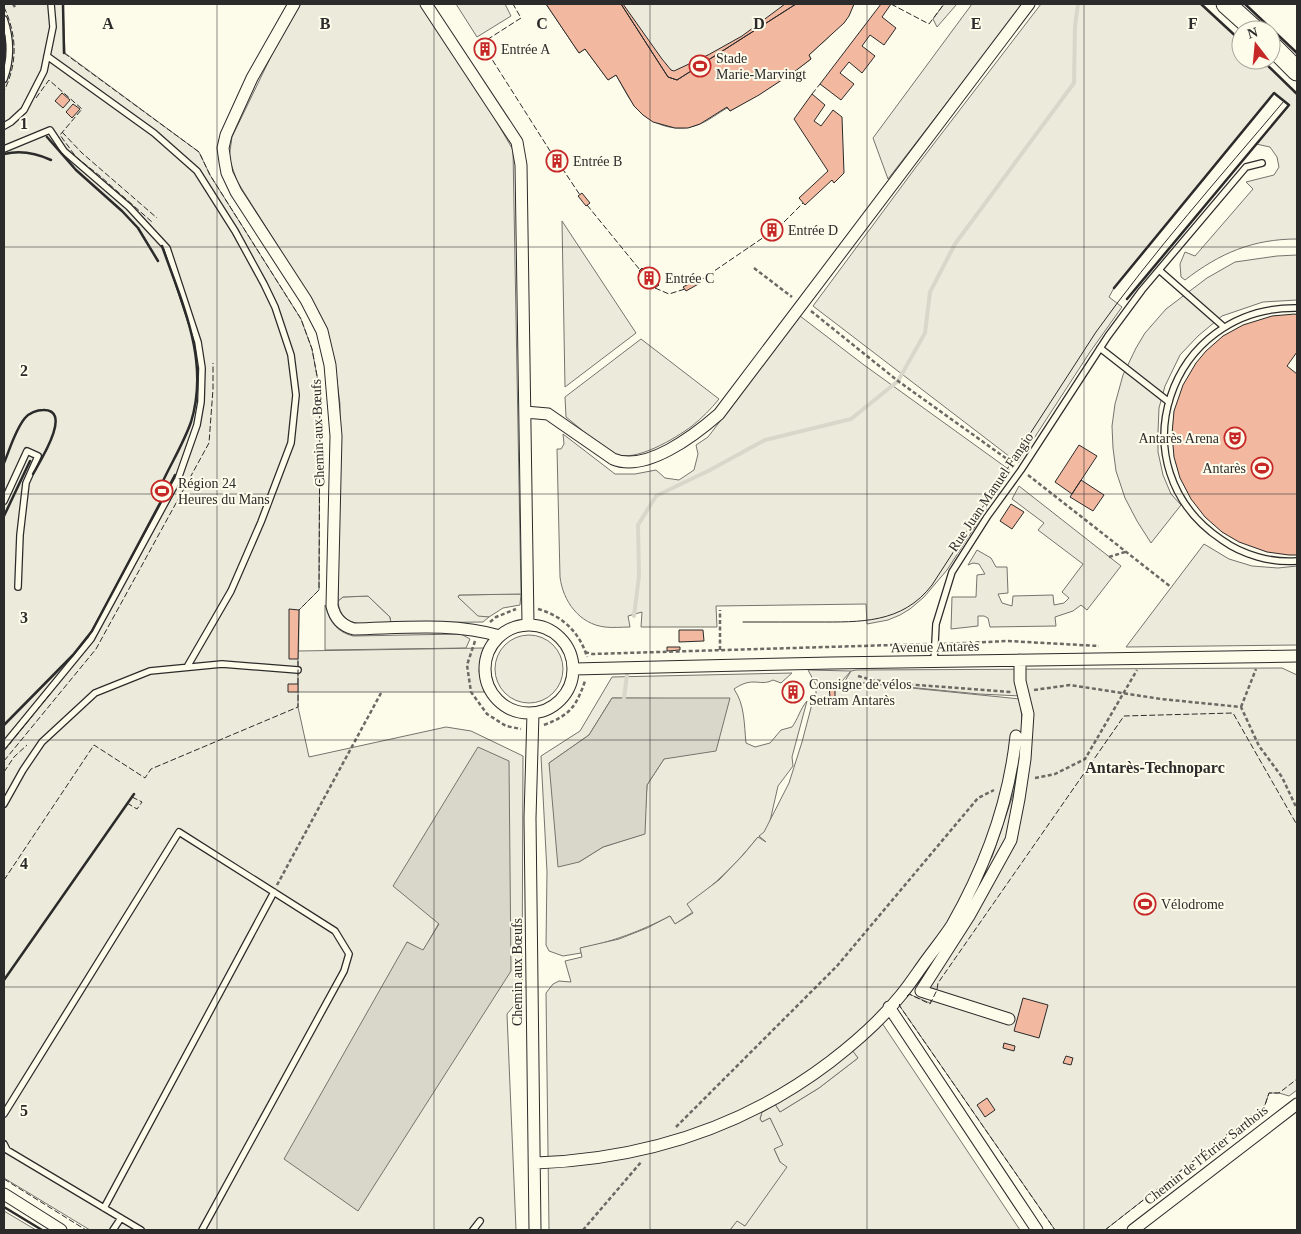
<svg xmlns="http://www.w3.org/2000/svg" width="1301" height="1234" viewBox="0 0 1301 1234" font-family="'Times New Roman',serif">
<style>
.green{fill:#ecebdb;stroke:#74746e;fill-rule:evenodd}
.parking{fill:#eceadb;stroke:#74746e}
.water{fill:#d8d7c9;stroke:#74746e}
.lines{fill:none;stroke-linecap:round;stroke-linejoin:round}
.stream{stroke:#d8d7c9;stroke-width:4}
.building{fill:#f2b8a0;stroke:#2b2b2b}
.service-casing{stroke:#2b2b2b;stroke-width:8}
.minor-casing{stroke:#2b2b2b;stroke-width:13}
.primary-casing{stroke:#2b2b2b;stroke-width:21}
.path{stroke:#6a6964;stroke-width:2.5;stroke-dasharray:4 2.5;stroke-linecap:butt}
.service{stroke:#fdfbea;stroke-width:5.5}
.minor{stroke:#fdfbea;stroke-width:11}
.primary{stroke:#fdfbea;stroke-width:19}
.tram{stroke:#2b2b2b;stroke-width:1}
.fence{stroke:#2b2b2b;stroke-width:1;stroke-dasharray:6 2.5;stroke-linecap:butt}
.wall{stroke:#2b2b2b;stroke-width:2.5}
.grid{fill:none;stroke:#2b2b2b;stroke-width:1;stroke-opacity:0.55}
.labels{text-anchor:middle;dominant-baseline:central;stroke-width:4;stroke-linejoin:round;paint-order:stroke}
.poi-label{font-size:14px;fill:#2b2b2b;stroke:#fdfbea;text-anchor:start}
.street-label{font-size:14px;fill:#2b2b2b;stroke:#fdfbea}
.quarter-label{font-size:16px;font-weight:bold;fill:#2b2b2b;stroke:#fdfbea}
.grid-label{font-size:16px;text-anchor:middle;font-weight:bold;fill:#2b2b2b;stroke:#fdfbea;stroke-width:4;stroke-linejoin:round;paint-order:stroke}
</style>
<rect width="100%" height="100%" fill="#fdfbea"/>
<path class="green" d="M4,4H63L65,53L199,152L210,175L301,319L312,349L320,392L319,590L299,610L298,707L309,757L446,727L471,731L523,756L522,996L507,1014L516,1230H90L4,1178ZM439,923L358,1211L407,942L423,951Z
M546,4H854C845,25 826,39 809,55L811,59C785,79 758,95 730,111L727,108C718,113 710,120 700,124C677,134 649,125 634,105C627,96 622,85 616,75L608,80L585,49L579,53Z
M944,4H957L937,27L933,19Z
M1041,4H1201L1241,41V60H1262L1297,94V239C1253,239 1220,253 1185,280L1181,277L1180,264L1185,252L1195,256L1253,189L1246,182L1274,175L1279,167L1277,157L1270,147L1256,144L1289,106L1274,93L1114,288L1109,297L1122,307L1090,352L1018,463L813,306L916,167Z
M562,221L636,333L565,387Z
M800,316L864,365L1011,471L947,570L924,597L910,609L900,615L888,620L867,624L866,604L716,606L717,627H641L642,612L628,616L630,627C622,627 613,628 605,627C579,624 563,601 560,577L557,449H561L564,444L563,434L615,474H635L656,470L665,478L679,480L694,470L698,454L696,445L708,437Z
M641,339L719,399C711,409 702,418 692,426C676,438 635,463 615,454C601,448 579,427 566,417L565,397Z
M521,594L520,605L503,608L489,617H478L458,597L460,595Z
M368,596L390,617L391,623C369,623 341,631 338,601L343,597Z
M325,605C330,621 335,631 353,636L461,634L470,639L466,648L325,650Z
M495 669a34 34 0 1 1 68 0a34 34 0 1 1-68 0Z
M1282,668L1297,675V1090L1289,1096L1279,1093H1269L1265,1105L1105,1230H1055L899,1005L909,994L930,1003L937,990L928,987L919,982L992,857L1019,777L1026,721L1021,696L979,694L845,681L851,671L856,670Z
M792,673L781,683L773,680C765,684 761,682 753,682C746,682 740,685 734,689C745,705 744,724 746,743L755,747L770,743L781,730L792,727C798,719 800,709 807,701L792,757L793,766L778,786L765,843L758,837C737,863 715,885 688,904L693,912L675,924L670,916C641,931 612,942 581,948V953L563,956L549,951L546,945L547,872L541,756L580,731L612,677ZM612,698L730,699L664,759L647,785L644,834L603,847L579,862L549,763L589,735Z
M882,1023L1020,1230H730L737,1220L745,1226L780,1162L774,1149L782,1144L770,1118L762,1122L760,1119L762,1112L775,1104L780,1112L819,1088L858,1058L852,1051Z
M4,1211L36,1230H4Z"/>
<path class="parking" d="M301,4H422L483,98L513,150L521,594L459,595L458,597L478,616L489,617L483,622L391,623L390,617L368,596L343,597L338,601L340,404L334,358L314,304L237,181L229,158L232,137L277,44Z
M456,4H505L511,16L477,37Z
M972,4H1023L888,179L873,138Z
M1297,255V300L1263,302L1222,316L1198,336L1180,355L1165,386L1159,408L1158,432V452L1163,475L1171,494L1181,505L1151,543L1137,521L1125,498L1116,471L1113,448L1112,426L1115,404L1123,375L1136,348L1145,333L1166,309L1207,278L1235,262L1277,256Z
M1019,486L1121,566L1087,610L1081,605L1073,611L1055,617L1056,626L990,627L988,618L984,616H978V626L951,629L952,597H976L977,575L985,574L979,564L973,563L968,565L977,550L991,558L996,567H1007L1008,593L998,594L1002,603L1012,606L1013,596L1053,595L1054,605L1064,603L1069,598L1062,592L1083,564L1038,530L1044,523L1012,499Z
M1204,544L1229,559L1252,566L1278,568L1297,566V645L1126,647Z
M484,648L481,658L479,671L484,692H298V651Z
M808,670L851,671L842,681L1020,699L1023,730L1016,785L991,857L919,982L882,1023L852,1050L858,1058L819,1088L780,1112L775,1104L762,1112L760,1119L762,1122L770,1118L783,1145L774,1149L780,1162L787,1167L745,1226L737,1221L730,1230H549L546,993L553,984L559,981L571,982L565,961L582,957L580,948L619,939L647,928L670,916L675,924L693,913L687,904L719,880L743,855L758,837L766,842L759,836L764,832L789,783L802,742L812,704L816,701V685Z"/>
<path class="water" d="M612,698H730L716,751L664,759L647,785L645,834L603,847L579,862L558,867L549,763L589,735Z
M478,747L509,761L511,971L358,1211L284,1159L407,942L423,950L439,924L393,886Z"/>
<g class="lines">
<path class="stream" d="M634,616L639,576L638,525L656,496L710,470L765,440L851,419L898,381L925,333L930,292L955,244L1074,83L1075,26L1078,4
M624,698L627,675"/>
</g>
<path class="building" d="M546,4H621L668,77L677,80L796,4H854L849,16L844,23L809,55L811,59L794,72L759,95L730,111L727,107L700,124L688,128H675L653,122L643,115L634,106L616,75L608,80L585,49L579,53Z
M621,4H623L662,59L671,70L674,71L708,55L742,36L785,4H796L677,80L668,77Z
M881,4H891L882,17L896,28L884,45L870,35L862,46L875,56L862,73L849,62L840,73L854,84L841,100L820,84Z
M485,44L490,52L486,55L481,46Z
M62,93L70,100L63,108L55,101Z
M812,94L825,105L814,121L821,126L833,110L842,117L844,173L834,183L832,180L805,205L799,198L828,171L794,119Z
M73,104L80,109L72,118L66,112Z
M554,153L564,166L559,169L550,156Z
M582,193L590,203L586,206L578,196Z
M775,224L778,228L769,237L765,233Z
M642,268L659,285L655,288L639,271Z
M700,278L702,282L686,291L683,287Z
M1295,314L1297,315V352L1287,366L1297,374V555H1289L1267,552L1239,542L1222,532L1205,517L1191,499L1180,478L1174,457L1172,434L1174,411L1183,385L1196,363L1206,351L1223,336L1243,325L1272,316Z
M1079,445L1097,456L1072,494L1055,482Z
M1081,480L1104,495L1093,511L1070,497Z
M1011,504L1024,512L1012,529L1000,521Z
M289,609L299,610L298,659H289Z
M679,630H703L704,641L679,642Z
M667,647H680V650L667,651Z
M288,684H298V692H288Z
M829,686H835V697H830Z
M788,687H797V696H789Z
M1023,998L1048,1005L1039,1038L1014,1031Z
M1004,1043L1015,1046L1014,1051L1003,1048Z
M1066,1056L1073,1058L1071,1065L1063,1063Z
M987,1098L995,1110L985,1117L977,1105Z"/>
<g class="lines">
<g class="service-casing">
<path id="service" d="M4,19C11,39 11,60 4,79
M47,56L154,133L197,171L235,231L264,284L275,307L291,355L296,395L291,443L261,522L231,591L187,667
M4,126L11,122L24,110L44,71L53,27L51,4
M4,149L50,130L64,151L129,207L167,248L198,342L202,368L201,402L197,425L178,479L91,639L4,745
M1159,270L1224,327
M1297,308C1168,306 1114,468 1222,540C1243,555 1271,563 1297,561
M1100,348L1169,402
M4,501L27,451L38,456L26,483L20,535L18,587
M934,662L936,624L952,572L987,517L1021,470L1108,336L1142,290L1246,167L1262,163
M4,804L23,770L42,742L95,693L150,671L222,664L298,670
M4,1114L179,832L335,931L349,954L344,971L202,1230
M4,1144L7,1150L141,1230
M104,1208L274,892
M113,1230L121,1218
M473,1230L480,1221"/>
</g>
<g class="minor-casing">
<path id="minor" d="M294,4L252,78L226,135L223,148L225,162L227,173L236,192L306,300L322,331L330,365L336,436L332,606C335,619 342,626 354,629C402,628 453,622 500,636
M426,4L517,142L521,165L528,624
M525,412L548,414L613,459C646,473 695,435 719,414L1029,4
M485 669a44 44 0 1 1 88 0a44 44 0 1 1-88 0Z
M574,669L831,663L1297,656
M533,713L530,818L535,1230
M889,1007L1037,1230
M1009,1019L921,991L969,916L1011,840L1019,799L1025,759L1028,714L1020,681V660
M536,1163C644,1159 743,1128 830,1062C856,1042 881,1020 901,995C911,983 919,970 928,958C936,947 945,936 952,925C985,867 1009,802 1016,736
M4,1194L61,1230
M1133,1230L1297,1104"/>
</g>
<g class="primary-casing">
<path id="primary" d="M1226,4L1255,30
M1271,45L1297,71"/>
</g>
<path class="path" d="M13,4L15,7
M754,268L792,297
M811,311L898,381L1014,464
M1028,475L1171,587
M1109,557L1125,552
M538,609C563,616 580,633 587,657
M490,622L496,617L516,609
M475,641L467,665L471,692L487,714L506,726L521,729
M943,644L1008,641L1099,646
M720,650V610
M585,652L592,654L927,644
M858,676L872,680L904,684L1011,692
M1034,690L1070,685L1161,699L1241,707L1259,746L1282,777L1297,809
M1241,707L1256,669
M544,725C570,715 576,707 585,681
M1035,778L1055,774L1085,759L1137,670
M277,885L381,693
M676,1127L837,966L978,798L994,790
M583,1230L642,1161"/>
<use href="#service" class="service"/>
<use href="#minor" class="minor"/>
<use href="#primary" class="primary"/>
<path class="tram" d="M743,622C767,622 792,622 816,622C860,622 902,624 932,585L1096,332C1154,251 1220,177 1284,101"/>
<path class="fence" d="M891,4L929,24L944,4
M4,7C17,35 18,63 4,91
M483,45L482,43L521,18L513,4
M64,53L199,152L210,175L301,319L312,349L320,392L319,590L299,610
M488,53L552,154
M812,94L820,84
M36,98L49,80L82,109L60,135L76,157L100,176L152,222
M62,132L82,153L157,218
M562,168L580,195
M587,205L640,270
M778,228L803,203
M701,280L767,235
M655,288L669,294L685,289
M298,684V659
M4,751L50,694
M4,761L96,649L209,443L213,389V363
M4,772L14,757L27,745
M127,803L137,809L142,802L132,797
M4,880L94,745L145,778L151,769L298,707V692
M907,996L909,994L930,1004L937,990L938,983L1124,716L1233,713L1297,825
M900,1004L899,1005L1055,1230
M4,1179L86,1230
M1105,1230L1265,1105L1269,1093H1279L1297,1079"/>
<path class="wall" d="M63,4L64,53
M1201,4L1241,41
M1245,4L1297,53
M4,35L5,45L4,61
M1262,60L1297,94
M47,137L76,170L122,211L138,228L158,261
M4,154C20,150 36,153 51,160
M162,246C182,303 210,361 191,422C184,442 172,462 163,481
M1114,288L1274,93L1289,105L1127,299
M4,463C10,449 15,430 25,418C29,413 37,410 43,410C74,409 39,463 33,474
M4,516L30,461
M4,725L73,655L92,631L175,475
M4,980L134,794
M4,1207L42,1230"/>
</g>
<path class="grid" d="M217,4V1230M434,4V1230M650,4V1230M867,4V1230M1084,4V1230M4,247H1297M4,494H1297M4,740H1297M4,987H1297"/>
<defs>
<g id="building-ring" transform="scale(1.125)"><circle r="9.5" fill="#fdfbea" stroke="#c62828" stroke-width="1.5"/><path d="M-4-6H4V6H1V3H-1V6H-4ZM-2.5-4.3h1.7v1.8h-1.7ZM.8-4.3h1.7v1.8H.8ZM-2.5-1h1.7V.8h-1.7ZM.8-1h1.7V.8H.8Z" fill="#c62828"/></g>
<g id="stadium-ring" transform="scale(1.125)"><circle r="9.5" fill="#fdfbea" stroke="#c62828" stroke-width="1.5"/><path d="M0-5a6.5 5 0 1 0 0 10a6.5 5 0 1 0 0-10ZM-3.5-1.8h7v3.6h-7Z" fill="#c62828"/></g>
<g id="theatre-ring" transform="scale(1.125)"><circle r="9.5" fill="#fdfbea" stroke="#c62828" stroke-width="1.5"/><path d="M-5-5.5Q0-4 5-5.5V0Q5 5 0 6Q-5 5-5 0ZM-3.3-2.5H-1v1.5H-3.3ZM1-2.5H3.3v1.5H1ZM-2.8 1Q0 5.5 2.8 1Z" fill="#c62828"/></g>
</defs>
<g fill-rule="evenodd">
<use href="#building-ring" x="485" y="49"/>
<use href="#stadium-ring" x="700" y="66"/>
<use href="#building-ring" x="557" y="161"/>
<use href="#building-ring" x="772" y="230"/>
<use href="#building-ring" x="649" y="278"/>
<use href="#theatre-ring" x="1235" y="438"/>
<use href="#stadium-ring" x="1262" y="468"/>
<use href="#stadium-ring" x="162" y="491"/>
<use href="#building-ring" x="793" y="692"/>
<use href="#stadium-ring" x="1145" y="904"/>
</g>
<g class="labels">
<g class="poi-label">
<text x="501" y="49">Entrée A</text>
<text x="716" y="58">Stade<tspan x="716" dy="16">Marie-Marvingt</tspan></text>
<text x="573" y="161">Entrée B</text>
<text x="788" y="230">Entrée D</text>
<text x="665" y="278">Entrée C</text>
<text x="1219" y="438" text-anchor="end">Antarès Arena</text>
<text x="1246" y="468" text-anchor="end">Antarès</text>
<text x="178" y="483">Région 24<tspan x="178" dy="16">Heures du Mans</tspan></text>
<text x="809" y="684">Consigne de vélos<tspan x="809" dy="16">Setram Antarès</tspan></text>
<text x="1161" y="904">Vélodrome</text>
</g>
<g class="street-label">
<text transform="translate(318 433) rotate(-92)">Chemin aux Bœufs</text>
<text transform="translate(991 492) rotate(-56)">Rue Juan Manuel Fangio</text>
<text transform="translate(935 647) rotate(-1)">Avenue Antarès</text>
<text transform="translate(517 972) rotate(-90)">Chemin aux Bœufs</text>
<text transform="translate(1206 1155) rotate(-38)">Chemin de l'Étrier Sarthois</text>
</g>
<g class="quarter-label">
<text x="1155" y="767">Antarès-Technoparc</text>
</g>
</g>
<g class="grid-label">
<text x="108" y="29">A</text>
<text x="325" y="29">B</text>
<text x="542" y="29">C</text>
<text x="759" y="29">D</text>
<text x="976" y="29">E</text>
<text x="1193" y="29">F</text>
<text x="24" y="129">1</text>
<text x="24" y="376">2</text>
<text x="24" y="623">3</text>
<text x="24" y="869">4</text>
<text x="24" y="1116">5</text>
</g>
<rect width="1301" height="1234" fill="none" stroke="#2b2b2b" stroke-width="10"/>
<g transform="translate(1256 45) rotate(344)"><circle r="24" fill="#fdfbea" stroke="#a9a89e"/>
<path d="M0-4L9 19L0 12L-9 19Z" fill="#c62828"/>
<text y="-8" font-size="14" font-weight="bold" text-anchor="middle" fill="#2b2b2b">N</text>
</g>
</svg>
